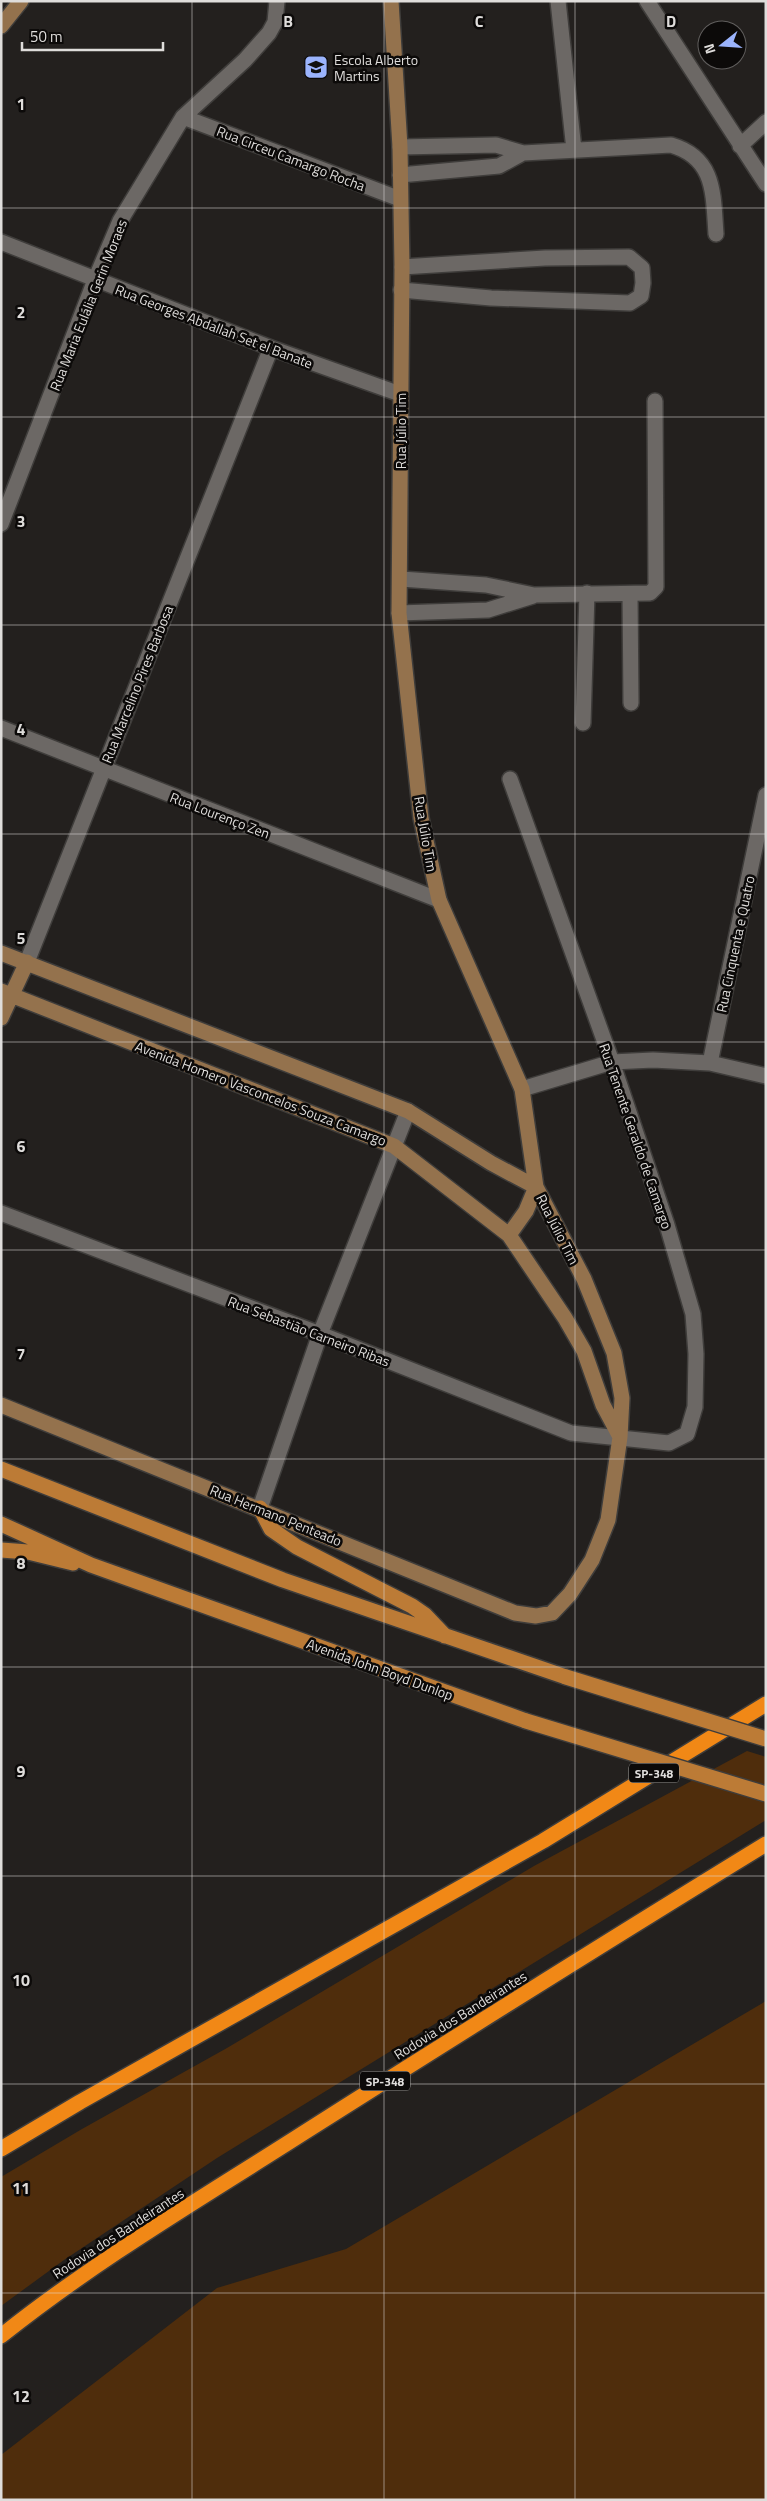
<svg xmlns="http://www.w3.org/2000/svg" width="767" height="2501" viewBox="0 0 767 2501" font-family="'Titillium Web',sans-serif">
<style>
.green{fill:#4f2d0c}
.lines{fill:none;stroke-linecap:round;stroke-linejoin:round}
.street-casing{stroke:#3f3d3b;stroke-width:18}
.secondary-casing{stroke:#3f3d3b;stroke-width:18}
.primary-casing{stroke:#3f3d3b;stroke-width:18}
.highway-casing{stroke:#3f3d3b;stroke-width:18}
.street{stroke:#6c6865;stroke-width:15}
.secondary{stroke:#94724d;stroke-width:15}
.primary{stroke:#bc7b36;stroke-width:15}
.highway{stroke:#f18816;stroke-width:15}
.primary-bridge-casing{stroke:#3f3d3b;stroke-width:18;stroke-linecap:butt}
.primary-bridge{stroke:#bc7b36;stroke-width:15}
.grid{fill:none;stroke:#dfdddb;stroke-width:1;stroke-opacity:0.55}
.labels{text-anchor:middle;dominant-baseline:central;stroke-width:5;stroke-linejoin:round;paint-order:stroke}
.shield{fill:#0c0a09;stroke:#a09e9c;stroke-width:1}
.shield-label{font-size:12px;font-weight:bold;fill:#dfdddb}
.poi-label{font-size:14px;fill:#dfdddb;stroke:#0c0a09;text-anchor:start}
.street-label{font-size:14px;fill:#dfdddb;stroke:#0c0a09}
.grid-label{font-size:16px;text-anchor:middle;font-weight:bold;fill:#dfdddb;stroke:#0c0a09;stroke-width:5;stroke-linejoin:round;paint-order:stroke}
</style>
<rect width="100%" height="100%" fill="#23201e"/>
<path class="green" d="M747,1751L766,1757V1820L217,2158L64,2260L1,2306V2177L82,2129L227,2048L534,1866Z
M766,2001V2500H1V2455L217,2288L346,2249Z"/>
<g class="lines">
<g class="street-casing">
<path id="street" d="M558,1L574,150
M647,1L766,184
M183,117L400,199
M740,146L766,122
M400,147L496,145L523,153L671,145C716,158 713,195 716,234
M400,175L499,166L523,153
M1,242L271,348L400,394
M401,290L491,298L630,303L641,296L643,283L642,268L629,257L545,258L402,267
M1,524L95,280L120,221L183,117L245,60L269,33L275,22L277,1
M401,579L486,585L534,595L650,593L656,587L655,401
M630,594L631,703
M399,613L488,610L533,596
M583,723L587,593
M1,728L439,900
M27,962L271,348
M710,1063L766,795
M522,1089L612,1062L653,1060L710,1063L766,1076
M1,1213L320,1334L571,1433L669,1443L687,1434L695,1407L696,1354L693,1314L667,1225L612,1062L510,779
M260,1508L320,1334L408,1111"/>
</g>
<g class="secondary-casing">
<path id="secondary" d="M1,26L21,1
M1,953L408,1111L491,1163L536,1187
M1,991L394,1146L509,1235L565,1318L584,1351L603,1405L619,1435
M1,1018L27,962
M509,1235L526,1211L536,1187
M1,1405L515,1613L536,1616L552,1613L570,1594L592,1560L608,1520L620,1437L622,1398L614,1353L584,1279L536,1187L522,1089L439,900L421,818L399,613L402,267L400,147L391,1"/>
</g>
<g class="primary-casing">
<path id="primary" d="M1,1469L283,1580L566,1677
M260,1508L271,1529L297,1547L412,1606L425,1615L445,1636
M1,1524L91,1565L526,1721
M1,1550L28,1552L73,1563"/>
</g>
<g class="highway-casing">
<path id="highway" d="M1,2149L80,2102L543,1841L766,1704
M1,2336C96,2260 202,2198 305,2132C458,2035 611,1939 766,1844"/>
</g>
<use href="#street" class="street"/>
<use href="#secondary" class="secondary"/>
<use href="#primary" class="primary"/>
<use href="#highway" class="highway"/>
<g class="primary-bridge-casing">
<path id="primary-bridge" d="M566,1677L766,1739
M526,1721L766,1794"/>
</g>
<use href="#primary-bridge" class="primary-bridge"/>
</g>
<path class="grid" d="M192,1V2500M384,1V2500M575,1V2500M1,208H766M1,417H766M1,625H766M1,834H766M1,1042H766M1,1250H766M1,1459H766M1,1667H766M1,1876H766M1,2084H766M1,2293H766"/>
<defs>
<g id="school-square" transform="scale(1.25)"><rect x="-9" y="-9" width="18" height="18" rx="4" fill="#9bb4fd" stroke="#0c0a09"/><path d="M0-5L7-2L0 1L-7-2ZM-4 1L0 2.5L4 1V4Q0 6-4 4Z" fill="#111"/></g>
</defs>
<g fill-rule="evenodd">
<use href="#school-square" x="316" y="67"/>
</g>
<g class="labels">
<g class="shield">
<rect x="629" y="1763.5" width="50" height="19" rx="4"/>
<rect x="360" y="2071.5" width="50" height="19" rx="4"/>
</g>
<g class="shield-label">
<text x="654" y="1773">SP-348</text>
<text x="385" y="2081">SP-348</text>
</g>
<g class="poi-label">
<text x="334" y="59">Escola Alberto<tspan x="334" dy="16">Martins</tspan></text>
</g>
<g class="street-label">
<text transform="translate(291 158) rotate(21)">Rua Circeu Camargo Rocha</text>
<text transform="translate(88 305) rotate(-68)">Rua Maria Eulália Gerin Moraes</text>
<text transform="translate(214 326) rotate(21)">Rua Georges Abdallah Set el Banate</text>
<text transform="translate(400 431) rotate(-90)">Rua Júlio Tim</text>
<text transform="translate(137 684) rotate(-68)">Rua Marcelino Pires Barbosa</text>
<text transform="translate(220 815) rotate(21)">Rua Lourenço Zen</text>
<text transform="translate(426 834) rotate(80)">Rua Júlio Tim</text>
<text transform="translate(735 944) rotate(-78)">Rua Cinquenta e Quatro</text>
<text transform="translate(261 1093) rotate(21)">Avenida Homero Vasconcelos Souza Camargo</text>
<text transform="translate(636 1136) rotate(71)">Rua Tenente Geraldo de Camargo</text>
<text transform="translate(558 1229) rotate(63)">Rua Júlio Tim</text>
<text transform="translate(309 1331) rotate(21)">Rua Sebastião Carneiro Ribas</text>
<text transform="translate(276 1515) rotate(22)">Rua Hermano Penteado</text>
<text transform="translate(380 1669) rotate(20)">Avenida John Boyd Dunlop</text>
<text transform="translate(460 2015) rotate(-32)">Rodovia dos Bandeirantes</text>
<text transform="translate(118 2233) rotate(-33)">Rodovia dos Bandeirantes</text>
</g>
</g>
<g class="grid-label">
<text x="288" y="27">B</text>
<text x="479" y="27">C</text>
<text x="671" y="27">D</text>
<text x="21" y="110">1</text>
<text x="21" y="318">2</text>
<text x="21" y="527">3</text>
<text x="21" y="735">4</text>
<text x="21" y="944">5</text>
<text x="21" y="1152">6</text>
<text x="21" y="1360">7</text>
<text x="21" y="1569">8</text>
<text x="21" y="1777">9</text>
<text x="21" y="1986">10</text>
<text x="21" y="2194">11</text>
<text x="21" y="2402">12</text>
</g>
<rect width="767" height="2501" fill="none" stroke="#dfdddb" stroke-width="5"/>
<g transform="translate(722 45) rotate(253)"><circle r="24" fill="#0c0a09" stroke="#605e5d"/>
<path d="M0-4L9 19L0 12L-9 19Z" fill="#9bb4fd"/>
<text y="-8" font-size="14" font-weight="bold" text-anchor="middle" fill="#dfdddb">N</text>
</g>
<path d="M22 42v8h141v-8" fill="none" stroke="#dfdddb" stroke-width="2.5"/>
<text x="30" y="42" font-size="15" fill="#dfdddb" stroke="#0c0a09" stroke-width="4" paint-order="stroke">50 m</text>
</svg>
